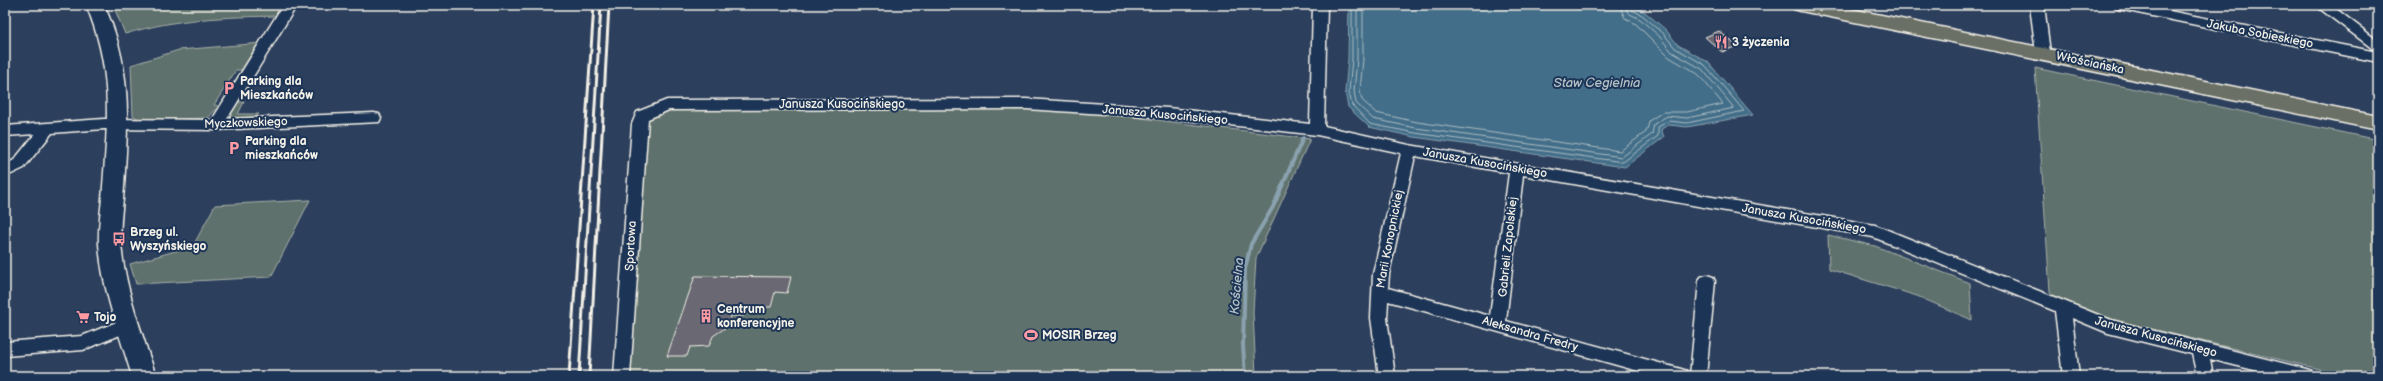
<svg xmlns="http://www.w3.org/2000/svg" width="2383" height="381" viewBox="0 0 2383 381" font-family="'Balsamiq Sans',sans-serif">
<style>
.green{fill:#5e716c;stroke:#a9b1aa}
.water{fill:#436e89;stroke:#8aa2af}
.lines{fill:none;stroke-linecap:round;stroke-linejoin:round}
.shore{stroke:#adbdc2;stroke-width:1}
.stream{stroke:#8aa2af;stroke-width:4}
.building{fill:#696773;stroke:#f4f1e8}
.street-casing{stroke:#f4f1e8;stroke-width:3}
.secondary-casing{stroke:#f4f1e8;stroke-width:3}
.primary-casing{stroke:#f4f1e8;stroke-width:3}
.street{fill:#1d3557;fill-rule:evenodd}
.secondary{fill:#1d3557;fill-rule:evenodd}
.primary{fill:#6b7065;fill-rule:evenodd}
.rail{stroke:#f4f1e8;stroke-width:3}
.labels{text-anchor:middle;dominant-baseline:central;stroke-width:4;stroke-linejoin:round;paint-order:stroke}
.street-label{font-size:12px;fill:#f4f1e8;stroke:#1d3557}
.poi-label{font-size:12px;font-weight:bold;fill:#f4f1e8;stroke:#1d3557;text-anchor:start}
.water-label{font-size:13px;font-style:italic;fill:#b6c3c7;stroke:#1d3557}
</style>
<rect width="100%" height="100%" fill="#2c3f5d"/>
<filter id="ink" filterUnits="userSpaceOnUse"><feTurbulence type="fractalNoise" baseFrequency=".025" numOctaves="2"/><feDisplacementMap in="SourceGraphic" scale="8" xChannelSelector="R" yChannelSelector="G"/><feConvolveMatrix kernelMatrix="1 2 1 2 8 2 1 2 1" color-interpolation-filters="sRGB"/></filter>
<g filter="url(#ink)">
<path class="green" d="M113,5H285L279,16C225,17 177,18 125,34Z
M262,43L245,70H236L214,105L219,106L208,118L141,120L133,116L131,65L179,50Z
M2035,68L2378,140V376H2349L2118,321L2053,298L2050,291Z
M236,102H244L238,114H259L254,118L230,117L228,116Z
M1026,104L1310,139L1256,258L1253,312L1256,376H622L642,116L657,107Z
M310,200L271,277L136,284L130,264L193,246L215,205Z
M1828,235L1875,246L1970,283L1972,320L1917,296L1829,269Z"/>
<path class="water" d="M1349,5H1631L1645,12L1666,30L1678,45L1708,62L1753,115L1687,127L1669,125L1661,129L1664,137L1625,167L1414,137L1369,127L1348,107L1345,92L1348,59Z"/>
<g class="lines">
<path class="shore" d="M1352,5V59L1349,92L1352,105L1370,124L1415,133L1623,162L1658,136V127L1669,121L1687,123L1744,111L1705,65L1675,48L1663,33L1642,15L1632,10L1631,5
M1357,5V59L1354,91L1356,103L1373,119L1416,128L1622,157L1652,134L1654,124L1667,116L1687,118L1734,108L1702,69L1672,52L1659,36L1640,19L1628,13L1625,5
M1363,5V59L1360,91L1362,100L1376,113L1417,122L1620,151L1646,132L1650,120L1663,112H1687L1723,104L1698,74L1669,57L1636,24L1625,18L1619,5"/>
<path class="stream" d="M1245,376L1243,345L1245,269L1251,244L1273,207L1303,138"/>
</g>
<path class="building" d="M1719,31L1737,46L1722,52L1705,37Z
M695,276L791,277L787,293L775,292L771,307H757L743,316H731L728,326L713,336L709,346L690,347L687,356H667Z"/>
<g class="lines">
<g class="street-casing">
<path id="street" d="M283,5H297L227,119L374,113L379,114L381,118L379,122L216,130L104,129L52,133L24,168L5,177V165L14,160L35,134L5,136V126L104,119L212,120Z
M1313,5H1327L1324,126L1409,145L1875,225L2111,320L2306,369L2312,371L2314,376H2278L2210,359L2213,376H2197L2192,354L2108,333L2072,318L2079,376H2063L2055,311L1873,237L1523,175L1506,321L1681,369L1687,371L1689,376H1656L1388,301L1387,318L1395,376H1379L1371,318L1373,274L1401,153L1317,135L1168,118L1026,109L669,110L648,119L630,376H614L632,124L637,112L667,100L1026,99L1168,108L1310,124ZM1415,156L1509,173L1490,316L1388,288L1389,274Z
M2030,5H2044L2050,53L2048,56L2043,58L2036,53Z
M2111,5H2139L2377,52L2315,5H2331L2378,41V62L2118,9Z
M1707,275L1713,277L1715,281L1706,376H1690L1699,281L1701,277Z
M129,317L135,319L137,324L135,329L83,350L5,356V342L82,336Z"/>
</g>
<g class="secondary-casing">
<path id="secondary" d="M86,5H104C133,68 128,120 124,187C123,205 119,225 121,244C125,289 142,333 156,376H132C119,333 102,289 99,244C98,225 102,205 103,186C108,120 113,68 86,5Z"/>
</g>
<g class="primary-casing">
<path id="primary" d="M1791,5H1832L2378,116V130L1801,11L1794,9Z"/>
</g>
<use href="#street" class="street"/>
<use href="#secondary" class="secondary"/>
<use href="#primary" class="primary"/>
<path class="rail" d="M569,376L594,5
M579,376L601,5
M589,376L609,5"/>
</g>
</g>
<defs>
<g id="restaurant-bare" transform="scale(1.08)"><path d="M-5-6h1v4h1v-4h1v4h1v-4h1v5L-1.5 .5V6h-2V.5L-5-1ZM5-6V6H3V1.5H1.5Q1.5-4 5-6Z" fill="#ff9aa2" stroke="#1d3557" stroke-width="2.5" paint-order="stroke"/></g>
<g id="parking-bare" transform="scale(1.08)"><path d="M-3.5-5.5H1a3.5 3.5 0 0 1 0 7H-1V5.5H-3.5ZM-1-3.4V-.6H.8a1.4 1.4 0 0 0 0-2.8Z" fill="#ff9aa2" stroke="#1d3557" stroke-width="2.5" paint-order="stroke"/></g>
<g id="bus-bare" transform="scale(1.08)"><path d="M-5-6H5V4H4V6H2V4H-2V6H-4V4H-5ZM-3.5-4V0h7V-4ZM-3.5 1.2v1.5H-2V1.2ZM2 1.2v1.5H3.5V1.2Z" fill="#ff9aa2" stroke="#1d3557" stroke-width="2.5" paint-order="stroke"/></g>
<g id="building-bare" transform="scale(1.08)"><path d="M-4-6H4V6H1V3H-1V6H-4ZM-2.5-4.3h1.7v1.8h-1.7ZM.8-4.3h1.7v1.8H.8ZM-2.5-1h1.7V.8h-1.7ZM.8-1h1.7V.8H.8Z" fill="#ff9aa2" stroke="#1d3557" stroke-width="2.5" paint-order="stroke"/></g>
<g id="supermarket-bare" transform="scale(1.08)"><path d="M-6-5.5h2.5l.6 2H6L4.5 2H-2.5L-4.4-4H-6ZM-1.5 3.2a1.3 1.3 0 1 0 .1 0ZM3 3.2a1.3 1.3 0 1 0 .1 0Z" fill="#ff9aa2" stroke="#1d3557" stroke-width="2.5" paint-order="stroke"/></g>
<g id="stadium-bare" transform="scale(1.08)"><path d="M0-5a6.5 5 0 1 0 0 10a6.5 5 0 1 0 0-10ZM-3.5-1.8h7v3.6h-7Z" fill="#ff9aa2" stroke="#1d3557" stroke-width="2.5" paint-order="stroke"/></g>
</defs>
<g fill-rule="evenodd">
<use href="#restaurant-bare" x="1721" y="42"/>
<use href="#parking-bare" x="229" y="88"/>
<use href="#parking-bare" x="234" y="148"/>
<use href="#bus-bare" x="119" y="239"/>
<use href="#building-bare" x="706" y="316"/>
<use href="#supermarket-bare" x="83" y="317"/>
<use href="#stadium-bare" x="1031" y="335"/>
</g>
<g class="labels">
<g class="street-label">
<text transform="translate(2260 34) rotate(11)">Jakuba Sobieskiego</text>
<text transform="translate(2090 63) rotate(12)">Włościańska</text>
<text x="842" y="104">Janusza Kusocińskiego</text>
<text transform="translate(1165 115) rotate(5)">Janusza Kusocińskiego</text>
<text transform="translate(246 123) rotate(-2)">Myczkowskiego</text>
<text transform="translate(1485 163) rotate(10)">Janusza Kusocińskiego</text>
<text transform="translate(1804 219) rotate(10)">Janusza Kusocińskiego</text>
<text transform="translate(1390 239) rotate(-79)">Marii Konopnickiej</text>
<text transform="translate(631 246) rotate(-87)">Sportowa</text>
<text transform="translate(1508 247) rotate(-84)">Gabrieli Zapolskiej</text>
<text transform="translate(1530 334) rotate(16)">Aleksandra Fredry</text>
<text transform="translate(2156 337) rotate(15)">Janusza Kusocińskiego</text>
</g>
<g class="poi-label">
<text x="1732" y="42">3 życzenia</text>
<text x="240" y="81">Parking dla<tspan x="240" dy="14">Mieszkańców</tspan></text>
<text x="245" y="141">Parking dla<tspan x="245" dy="14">mieszkańców</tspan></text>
<text x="130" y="232">Brzeg ul.<tspan x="130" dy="14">Wyszyńskiego</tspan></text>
<text x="717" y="309">Centrum<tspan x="717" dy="14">konferencyjne</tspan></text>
<text x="94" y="317">Tojo</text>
<text x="1042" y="335">MOSIR Brzeg</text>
</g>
<g class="water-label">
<text x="1597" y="83">Staw Cegielnia</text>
<text transform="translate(1237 286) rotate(-85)">Kościelna</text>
</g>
</g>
<rect width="2383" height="381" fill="none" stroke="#1d3557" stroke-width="20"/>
<rect x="10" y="10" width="2363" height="361" fill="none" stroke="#f4f1e8" stroke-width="1.5" filter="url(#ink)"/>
</svg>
